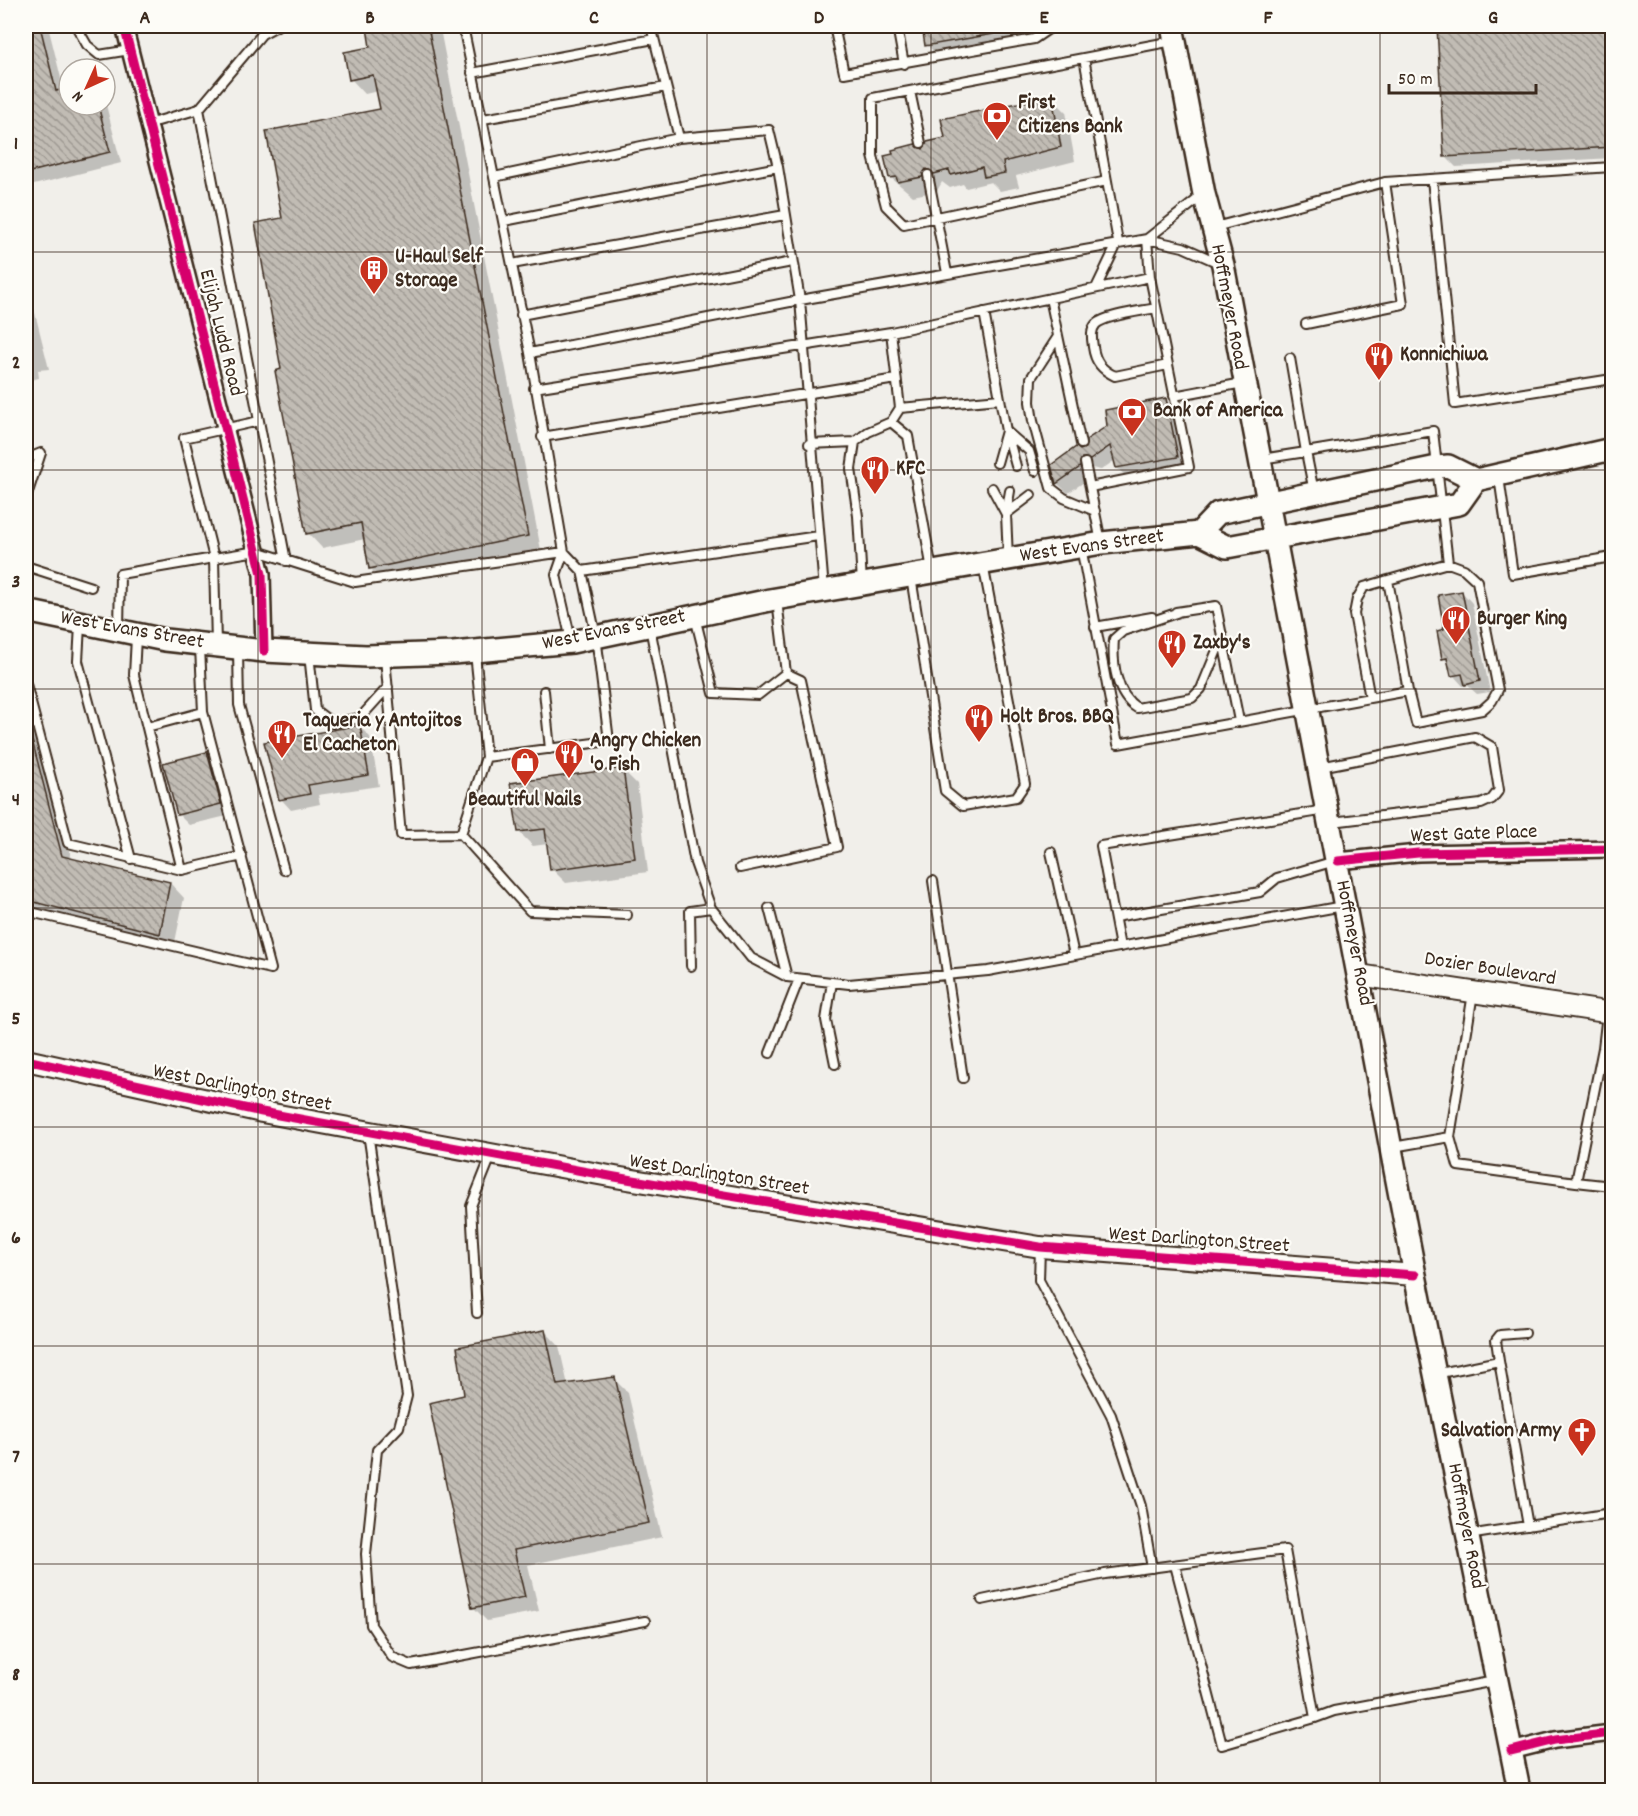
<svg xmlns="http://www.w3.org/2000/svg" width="1638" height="1816" viewBox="0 0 1638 1816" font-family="Dekko,sans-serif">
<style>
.shadow{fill:#0003}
.building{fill:url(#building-back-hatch);stroke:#3b2a1e;stroke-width:1.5}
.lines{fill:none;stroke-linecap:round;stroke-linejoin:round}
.service-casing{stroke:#3b2a1e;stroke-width:12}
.minor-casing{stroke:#3b2a1e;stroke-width:20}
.tertiary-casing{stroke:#3b2a1e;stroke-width:24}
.secondary-casing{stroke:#3b2a1e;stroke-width:26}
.service{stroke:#fdfcf7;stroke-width:8}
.minor{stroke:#fdfcf7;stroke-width:15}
.tertiary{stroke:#fdfcf7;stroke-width:20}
.secondary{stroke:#fdfcf7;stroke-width:21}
.cycleway-casing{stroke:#fdfcf7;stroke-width:13}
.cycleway{stroke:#d6006c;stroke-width:9}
.grid{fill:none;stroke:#3b2a1e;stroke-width:1.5;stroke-opacity:0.55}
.labels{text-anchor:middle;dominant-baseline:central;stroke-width:4.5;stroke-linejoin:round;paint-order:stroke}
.poi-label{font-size:21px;font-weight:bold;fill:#3b2a1e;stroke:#fdfcf7;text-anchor:start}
.street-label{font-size:21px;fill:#3b2a1e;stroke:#fdfcf7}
.neatline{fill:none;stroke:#3b2a1e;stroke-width:2}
.grid-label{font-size:20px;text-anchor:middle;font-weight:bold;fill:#3b2a1e}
</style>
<defs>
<pattern id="building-back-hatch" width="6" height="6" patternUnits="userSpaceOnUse" patternTransform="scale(1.5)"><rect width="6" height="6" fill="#c1bcb4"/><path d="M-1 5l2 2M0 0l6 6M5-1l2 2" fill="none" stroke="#9e9992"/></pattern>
</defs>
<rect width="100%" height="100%" fill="#f1efea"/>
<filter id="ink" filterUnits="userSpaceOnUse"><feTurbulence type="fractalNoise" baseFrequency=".0167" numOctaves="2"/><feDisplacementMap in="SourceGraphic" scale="12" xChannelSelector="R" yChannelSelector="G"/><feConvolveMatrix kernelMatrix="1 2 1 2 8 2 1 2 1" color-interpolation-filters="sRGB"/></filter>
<g filter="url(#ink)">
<path class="shadow" d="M26,26H48L64,90L69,89V105H105V101L121,163L26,187Z
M392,26H432L441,34L541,550L385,583L370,568L365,539L322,548L308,533L283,370L284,219L382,110L378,91L365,94L351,79L371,48L369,30Z
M923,26H1017L1020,41L937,55L927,45Z
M1438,26H1612V158L1456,167L1445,156Z
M1051,97L1066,112L1075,161L1016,176L1019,187L1000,191L991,182L966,188L963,184L950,188L942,182L937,191L913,196L890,177L923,151Z
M26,277L49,369L38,370L39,378L26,381Z
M1165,400L1176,411L1187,467L1128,478L1117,468L1115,460L1101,470L1092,468L1090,478L1068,493L1057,483L1053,466Z
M1462,592L1472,603L1490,692L1477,694L1467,685L1463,686L1453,675L1451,666L1444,658L1446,631Z
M26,688L30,692L72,860L170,883L184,898L174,947L37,913L26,902Z
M359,726L370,737L379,786L318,795L320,804L291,810L281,799Z
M207,754L218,764L231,815L189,825L179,815Z
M622,769L637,784L648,872L566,883L552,869L548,844L533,846L519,832Z
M545,1331L559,1346L568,1385L614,1379L628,1393L662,1537L528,1565L539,1611L487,1621L473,1607L466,1397Z"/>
<path class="building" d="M26,26H40L56,91L69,88V105H98L110,152L26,173Z
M383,26H428L528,536L369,569L361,523L306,534L275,371L281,369L255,223L282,218L266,131L380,109L373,75L349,80L344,52L370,47L367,28Z
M922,26H993V34L925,46Z
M1437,26H1612V147L1444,157Z
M1052,96L1061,147L1003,162L1005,173L984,177L982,167L951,175L949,170L934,174L926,169L922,177L898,182L896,177L889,178L884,156L893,154L892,150L915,144L923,149L927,142L945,138L941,119Z
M1166,398L1178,457L1116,468L1110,446L1090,460L1082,458L1080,467L1056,484L1051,465L1076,447L1080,450L1085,448L1086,440L1107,426L1105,410Z
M1462,591L1480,681L1465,685L1462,674L1451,676L1447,658L1442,659L1437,631L1444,629L1438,595Z
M360,725L369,775L308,785L310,794L279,800L264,742Z
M26,736H31L62,856L170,882L160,934L26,900Z
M207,752L221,804L177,815L163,763Z
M623,768L635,858L550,870L545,829L518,832L510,783Z
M545,1330L557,1385L615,1377L649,1523L514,1550L525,1597L472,1608L429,1403L464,1395L457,1347Z"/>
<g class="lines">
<g class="service-casing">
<path id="service" d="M76,26L87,45L99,55L130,50
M277,26L262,34L199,109L286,561
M651,26L679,138L769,130L778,167L800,300L824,590
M834,26L844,73L1034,39L1053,26
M897,26L904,64
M1084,58L1107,181L904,224L886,206L873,156V98L1173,41
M472,73L654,39
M910,91L921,143
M483,119L666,87
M148,124L199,109
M928,175L947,273
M494,177L679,138
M1432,179L1455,404L1612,379
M1203,195L1147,239L1183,247L1219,263
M504,221L778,167
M1215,227L1385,182L1612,167
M512,264L785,215
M1096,288L1118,242L1107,181
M1050,298L1081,444
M1156,308C1142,311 1106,315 1096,324C1090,331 1092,339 1093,347C1095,362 1102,370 1115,376L1168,365
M984,312L1006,431L997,463
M521,315L792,262
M1306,324L1403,304L1385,182
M891,332L900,408
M1057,338L1031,378L1030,402L1033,421L1051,488L1064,498L1095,511
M530,353L800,300L1147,239L1150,277L1189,467L1090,487
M534,388L891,332L1150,277
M1174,396L1243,383
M259,421L184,438L214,558L257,551L355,582L564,552L530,353L463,26
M891,422L908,436L932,570
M1006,431L1029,451L1035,471
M1007,433L1016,466
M542,437L896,379
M809,444L855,442
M1610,451L1612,471
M26,459L41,453
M1261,459L1306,452L1314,492
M1085,463L1101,542
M1499,477L1513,574L1612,557
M992,488L1006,514L1008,558
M26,498L41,453
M1006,514L1031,495
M1006,514L1010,491
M1081,547L1118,744L1408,691L1388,580L1448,563L1433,431L1306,452L1290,358
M26,566L91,587
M582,571L818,536
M911,577L945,791L963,806L1016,797L1025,784L983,564
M862,583L858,516L851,469L855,442L868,432L891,422L900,408L1000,399
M1176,612L1216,606L1239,721
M1179,612L1123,631L1114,639C1112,663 1116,695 1137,708L1192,698L1201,689L1222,638
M695,617L714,693L758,695L786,673L777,601
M80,625L78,661L131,859
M650,627L695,863L711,908L751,958L787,977L849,984L988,971L1343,906
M1095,627L1152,617
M119,629L120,574L214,558L216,645
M136,637L134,675L182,870
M238,650L239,705L284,870
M309,654L315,710L332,723L360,718L388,687
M385,658L401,835L461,834L486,757L475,653
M26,684L68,843L182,870L242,856
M544,691L550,749
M1408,691L1416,723L1482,710L1492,701L1498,690L1477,581L1464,569L1448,563
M1370,698L1354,614L1357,599L1364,587L1388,580
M147,727L203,712
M486,757L609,741L596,636L582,571L564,552L556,575L571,640
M1320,767L1475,737L1492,747L1499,790L1492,799L1481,804L1332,822
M461,834L530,911L627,915
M1051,852L1074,955
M740,868L837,847L801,680L786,673
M933,881L963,1078
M769,908L787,977
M26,911L271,969L203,712L200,647
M1115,917L1260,892L1277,878L1335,861
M1120,947L1101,846L1326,810
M691,966L690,911L711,908
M832,982L826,1020L835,1064
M1473,993L1450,1137L1458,1166L1576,1182L1603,1048L1607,1014
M770,1053L799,979
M368,1133L407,1396L399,1427L377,1450L366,1554L371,1625L392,1657L411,1665L645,1621
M1393,1147L1450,1137
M1576,1182L1612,1186
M1040,1248L1039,1280L1111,1415L1141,1506L1152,1568
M477,1313L471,1206L491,1156
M1499,1361L1496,1340L1500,1335L1525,1333
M1435,1374L1499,1361L1528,1526
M1468,1535L1605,1514
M1175,1565L1222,1745L1315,1718
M982,1600L1105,1574L1285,1550L1315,1718L1334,1711L1495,1681"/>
</g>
<g class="minor-casing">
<path id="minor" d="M124,26L262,574L264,651
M1338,861L1418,853L1612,849
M1511,1751L1555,1740L1612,1733"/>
</g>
<g class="tertiary-casing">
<path id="tertiary" d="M1359,975L1612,1013
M26,1060L262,1112L615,1177L1040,1247L1415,1275"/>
</g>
<g class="secondary-casing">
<path id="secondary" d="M1172,26L1204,194L1223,265L1415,1275L1519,1790
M1199,533L1218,513L1437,467L1448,466L1476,480L1612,449
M26,611L165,640L264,651L366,656L453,653L572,642L770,600L1102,543L1199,533L1227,547L1459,504L1476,480"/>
</g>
<use href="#service" class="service"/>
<use href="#minor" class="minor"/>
<use href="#tertiary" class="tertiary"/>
<use href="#secondary" class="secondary"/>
<g class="cycleway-casing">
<path id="cycleway" d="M124,26L262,574L264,651
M1338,861L1418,853L1612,849
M26,1060L262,1112L615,1177L1040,1247L1415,1275
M1511,1751L1555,1740L1612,1733"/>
</g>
<use href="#cycleway" class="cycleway"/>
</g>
</g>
<path class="grid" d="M258,26V1790M482,26V1790M707,26V1790M931,26V1790M1156,26V1790M1380,26V1790M26,252H1612M26,470H1612M26,689H1612M26,908H1612M26,1127H1612M26,1346H1612M26,1564H1612"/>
<defs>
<g id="bank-pin" transform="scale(1.5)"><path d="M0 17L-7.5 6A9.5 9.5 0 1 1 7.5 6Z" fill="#c8321e" stroke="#fdfcf7"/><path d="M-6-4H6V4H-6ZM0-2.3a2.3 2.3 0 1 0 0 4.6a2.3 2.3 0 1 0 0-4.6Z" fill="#fff"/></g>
<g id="building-pin" transform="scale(1.5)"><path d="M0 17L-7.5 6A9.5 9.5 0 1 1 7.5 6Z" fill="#c8321e" stroke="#fdfcf7"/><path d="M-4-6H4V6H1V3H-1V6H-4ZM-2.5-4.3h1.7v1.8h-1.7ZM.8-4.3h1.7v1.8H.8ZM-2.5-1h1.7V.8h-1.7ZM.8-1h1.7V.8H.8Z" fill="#fff"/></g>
<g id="restaurant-pin" transform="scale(1.5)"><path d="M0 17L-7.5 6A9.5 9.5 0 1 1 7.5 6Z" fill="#c8321e" stroke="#fdfcf7"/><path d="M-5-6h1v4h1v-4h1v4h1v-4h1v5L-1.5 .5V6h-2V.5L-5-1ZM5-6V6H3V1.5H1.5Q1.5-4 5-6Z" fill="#fff"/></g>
<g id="shop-pin" transform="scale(1.5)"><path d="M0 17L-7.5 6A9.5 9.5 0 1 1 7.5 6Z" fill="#c8321e" stroke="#fdfcf7"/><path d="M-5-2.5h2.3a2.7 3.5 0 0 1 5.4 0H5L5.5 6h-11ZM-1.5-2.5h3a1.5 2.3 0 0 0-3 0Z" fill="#fff"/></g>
<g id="church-pin" transform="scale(1.5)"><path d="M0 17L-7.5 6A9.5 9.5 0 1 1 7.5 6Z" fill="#c8321e" stroke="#fdfcf7"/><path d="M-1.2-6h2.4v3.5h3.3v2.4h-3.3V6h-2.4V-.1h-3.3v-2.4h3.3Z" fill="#fff"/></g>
</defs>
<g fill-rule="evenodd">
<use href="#bank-pin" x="997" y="116"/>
<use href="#building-pin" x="374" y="270"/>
<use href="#restaurant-pin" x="1379" y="356"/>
<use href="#bank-pin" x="1132" y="412"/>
<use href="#restaurant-pin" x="875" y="470"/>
<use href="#restaurant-pin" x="1456" y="620"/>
<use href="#restaurant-pin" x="1172" y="644"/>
<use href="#restaurant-pin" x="979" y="718"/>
<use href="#restaurant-pin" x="282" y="734"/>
<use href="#restaurant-pin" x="569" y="754"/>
<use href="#shop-pin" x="525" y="762"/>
<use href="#church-pin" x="1582" y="1432"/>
</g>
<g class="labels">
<g class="poi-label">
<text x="1018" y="104">First<tspan x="1018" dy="24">Citizens Bank</tspan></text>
<text x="395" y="258">U-Haul Self<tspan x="395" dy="24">Storage</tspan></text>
<text x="1400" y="356">Konnichiwa</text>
<text x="1153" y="412">Bank of America</text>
<text x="896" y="470">KFC</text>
<text x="1477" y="620">Burger King</text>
<text x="1193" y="644">Zaxby's</text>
<text x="1000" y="718">Holt Bros. BBQ</text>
<text x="303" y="722">Taqueria y Antojitos<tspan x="303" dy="24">El Cacheton</tspan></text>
<text x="590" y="742">Angry Chicken<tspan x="590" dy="24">'o Fish</tspan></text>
<text x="525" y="801" text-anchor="middle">Beautiful Nails</text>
<text x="1561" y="1432" text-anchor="end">Salvation Army</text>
</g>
<g class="street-label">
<text transform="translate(1228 307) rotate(79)">Hoffmeyer Road</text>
<text transform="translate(220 333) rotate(76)">Elijah Ludd Road</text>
<text transform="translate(1092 547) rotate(-8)">West Evans Street</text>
<text transform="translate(132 631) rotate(10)">West Evans Street</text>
<text transform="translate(614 631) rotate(-11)">West Evans Street</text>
<text transform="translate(1474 835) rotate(-2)">West Gate Place</text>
<text transform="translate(1353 943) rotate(79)">Hoffmeyer Road</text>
<text transform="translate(1490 970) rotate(9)">Dozier Boulevard</text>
<text transform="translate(242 1089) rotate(11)">West Darlington Street</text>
<text transform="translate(719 1176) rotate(9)">West Darlington Street</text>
<text transform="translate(1199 1241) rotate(4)">West Darlington Street</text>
<text transform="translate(1465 1526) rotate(79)">Hoffmeyer Road</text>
</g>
</g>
<rect width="1638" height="1816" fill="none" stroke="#fdfcf7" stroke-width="66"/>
<g transform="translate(87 87) rotate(225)"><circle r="28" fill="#fdfcf7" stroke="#afa8a0" stroke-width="1.5"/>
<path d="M0-4.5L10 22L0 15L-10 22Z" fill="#c8321e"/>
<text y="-9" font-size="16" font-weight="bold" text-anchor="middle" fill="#3b2a1e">N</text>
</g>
<path d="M1389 84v9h147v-9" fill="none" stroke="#3b2a1e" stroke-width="3"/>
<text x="1398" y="84" font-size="18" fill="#3b2a1e" stroke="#fdfcf7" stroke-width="4.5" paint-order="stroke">50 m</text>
<rect x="33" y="33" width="1572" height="1750" class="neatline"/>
<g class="grid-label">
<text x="145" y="23">A</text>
<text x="370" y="23">B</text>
<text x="594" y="23">C</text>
<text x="819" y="23">D</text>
<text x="1044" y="23">E</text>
<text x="1268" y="23">F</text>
<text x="1493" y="23">G</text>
<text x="16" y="149">1</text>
<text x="16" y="368">2</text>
<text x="16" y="587">3</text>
<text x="16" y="805">4</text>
<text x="16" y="1024">5</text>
<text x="16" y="1243">6</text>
<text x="16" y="1462">7</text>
<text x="16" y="1680">8</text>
</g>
</svg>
